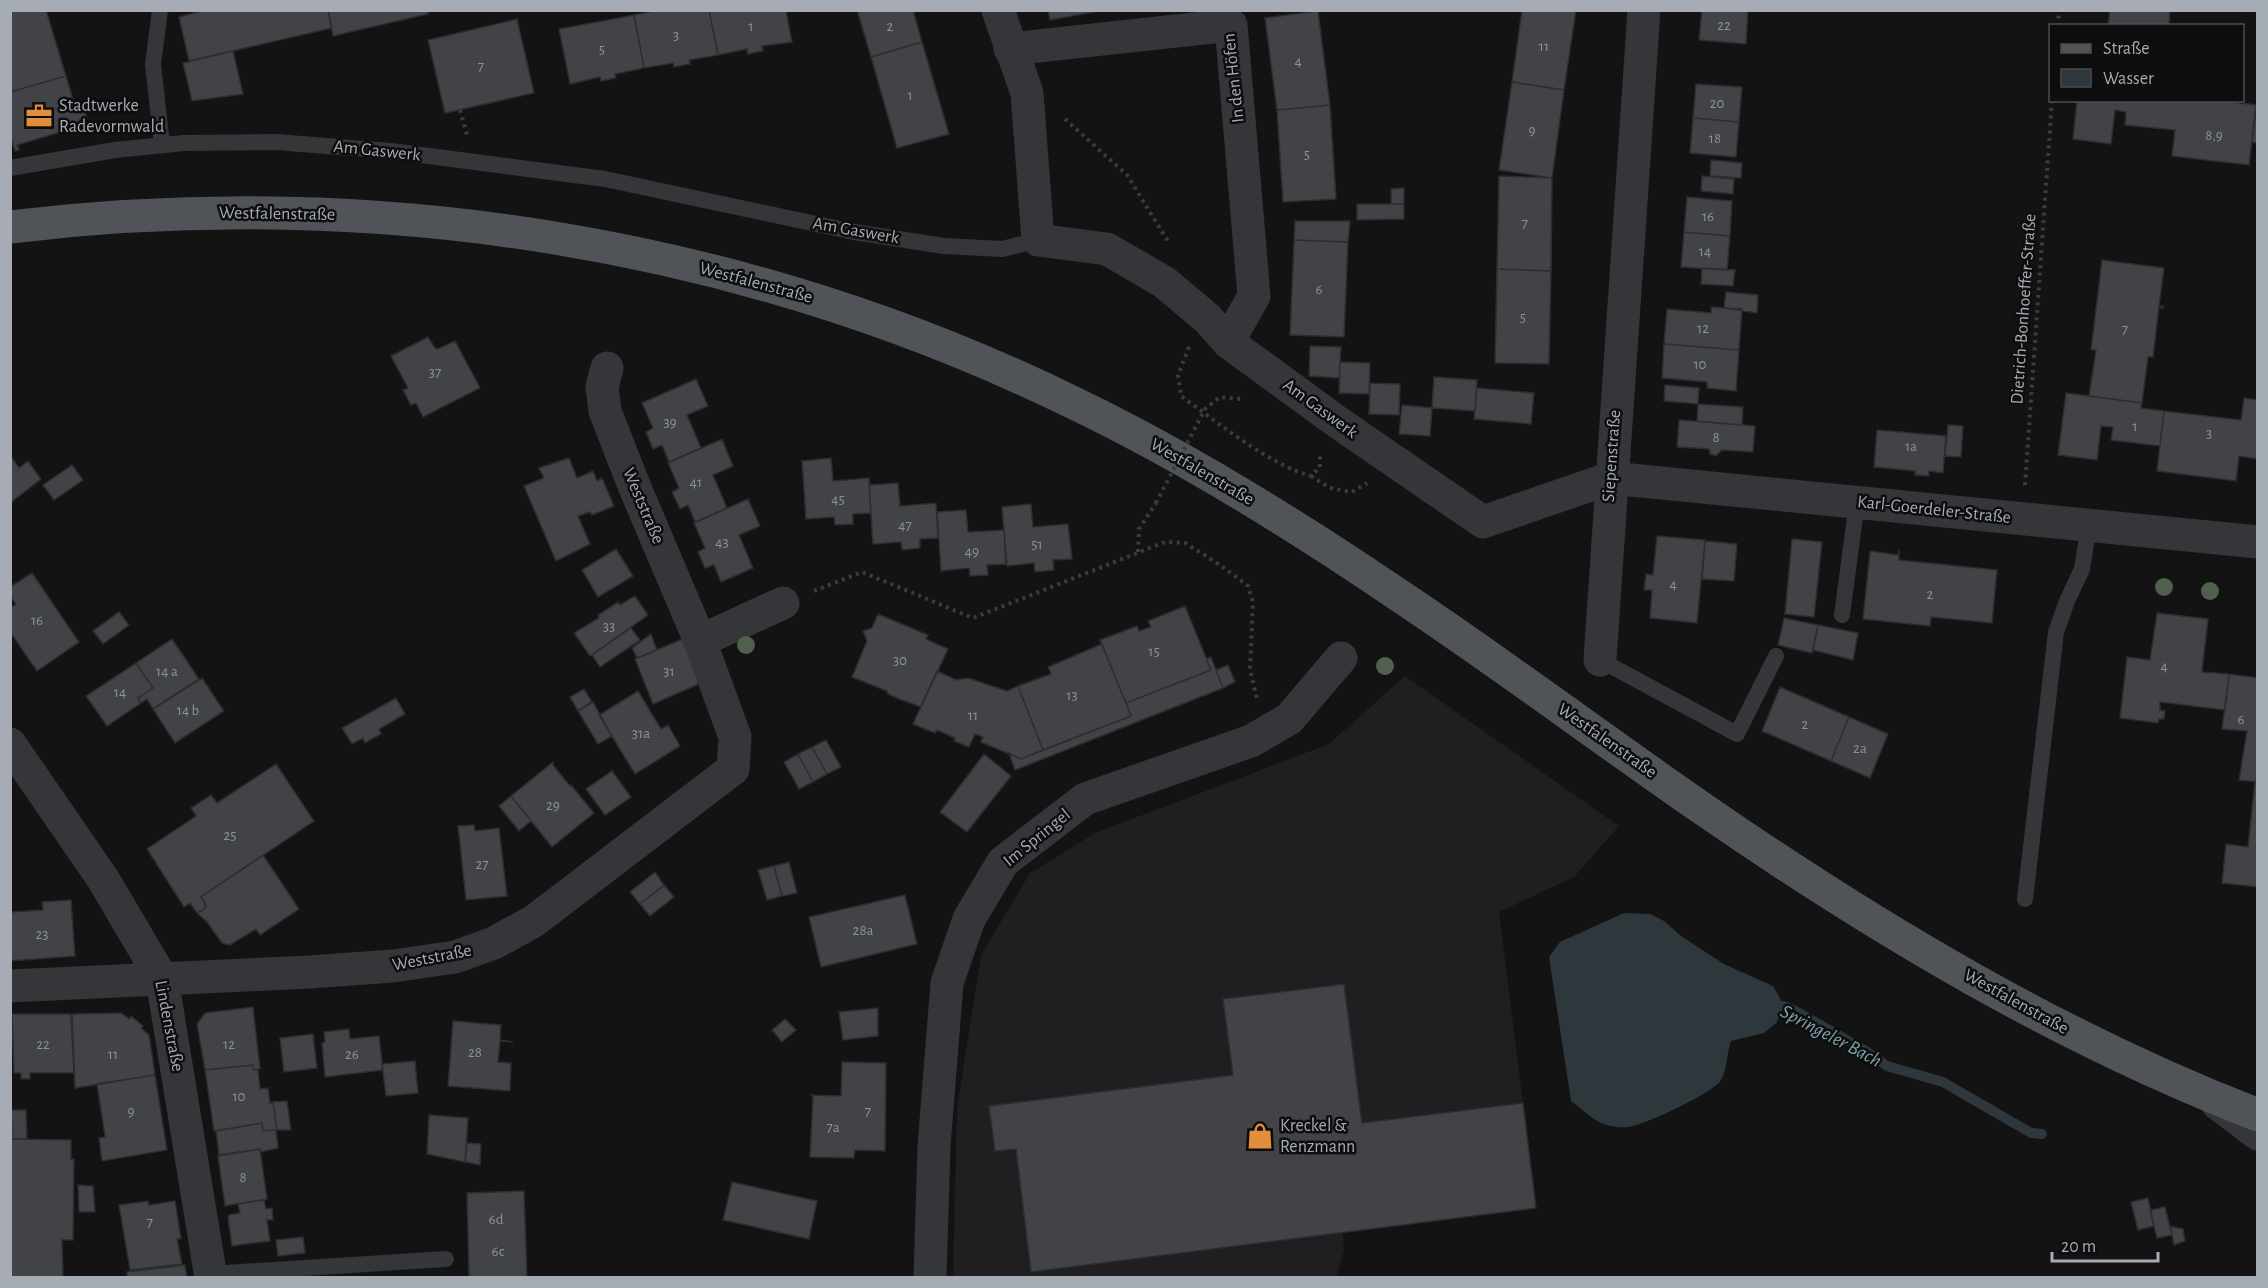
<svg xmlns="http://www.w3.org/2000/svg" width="2268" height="1288" viewBox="0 0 2268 1288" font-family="'Alegreya Sans',sans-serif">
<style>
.built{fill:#1f1f21}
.water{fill:#2d373c}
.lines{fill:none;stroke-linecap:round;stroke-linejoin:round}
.stream{stroke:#2d373c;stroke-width:10}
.building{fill:#424347;stroke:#2d2d30;stroke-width:1.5}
.path{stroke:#3a3d40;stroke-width:4;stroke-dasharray:3 4.5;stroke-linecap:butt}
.service{stroke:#343639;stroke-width:16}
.minor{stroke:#343639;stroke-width:33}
.tertiary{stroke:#343639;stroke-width:33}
.primary{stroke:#505358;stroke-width:33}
.path-bridge{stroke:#3a3d40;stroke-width:4;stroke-dasharray:3 4.5;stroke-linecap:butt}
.tree{fill:#505f4e}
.labels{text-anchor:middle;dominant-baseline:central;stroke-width:5;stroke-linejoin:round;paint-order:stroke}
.number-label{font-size:15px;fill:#8c9299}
.street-label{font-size:18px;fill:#a5acb4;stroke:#0e0e0f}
.poi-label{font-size:18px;fill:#a5acb4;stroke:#0e0e0f;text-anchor:start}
.water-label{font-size:20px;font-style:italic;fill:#7f9fac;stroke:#0e0e0f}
</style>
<rect width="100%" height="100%" fill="#131314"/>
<path class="built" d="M1405,676L1619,826L1574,877L1499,912L1523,1103L1362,1123L1344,984L1223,999L1233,1075L989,1106L995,1151L1016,1149L1032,1272L1343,1233L1344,1251L1336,1277L953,1278L957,1108L981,955L1030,873L1095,833L1329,744Z"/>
<path class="water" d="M1624,913L1650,914L1664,921L1681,936L1724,964L1773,986L1780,998L1783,1010L1776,1023L1764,1033L1731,1041C1726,1054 1728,1068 1721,1080C1715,1092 1643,1126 1628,1127C1621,1128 1607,1126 1601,1123C1590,1118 1580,1107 1571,1101L1549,957L1560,942Z"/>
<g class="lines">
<path class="stream" d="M1769,1004L1787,1007L1799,1013L1866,1051L1887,1066L1943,1082L2031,1133L2042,1134"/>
</g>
<path class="building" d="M10,10H46L66,76L10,92Z
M205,10H328L332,28L189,61L179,17Z
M328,10H428V14L333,36Z
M658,10H709L718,55L689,60L690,64L674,67L673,63L644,68L634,15Z
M709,10H786L792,42L762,46L763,51L748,54L747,49L718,55Z
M857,10H913L922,42L871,57Z
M1048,10H1105L1050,20Z
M1522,10H1576L1564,90L1512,82Z
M1702,10H1748L1746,44L1699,40Z
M2110,10H2170L2169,26H2108Z
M1318,11L1330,105L1277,110L1265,18Z
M634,15L644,68L615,74L616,78L601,81L600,77L570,84L559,29Z
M517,19L534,93L445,113L428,40Z
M922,42L949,134L897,148L871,57Z
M233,51L243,94L192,101L183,63Z
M66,76L75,106L83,104L87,118L79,120L83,130L79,131L78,127L17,145L19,150L15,151L10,135V92Z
M1512,82L1564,90L1552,178L1499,170Z
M1696,84L1742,87L1739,122L1693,118Z
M2258,95V143L2252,142Z
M2077,100H2217L2256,105L2249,165L2172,156L2175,130L2125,125L2126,112L2115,110L2111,144L2073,139Z
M1330,105L1336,199L1283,202L1277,110Z
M1693,118L1739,122L1736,157L1690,153Z
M1711,160L1742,163L1741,178L1710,176Z
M1499,176L1552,178L1551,271L1497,269Z
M1702,176L1734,179L1733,194L1701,191Z
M1404,188V204H1391V189Z
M1687,197L1732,201L1730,236L1684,232Z
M1357,204H1404V219L1357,220Z
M1295,221H1350L1348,242L1294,240Z
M1684,232L1730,236L1727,270L1681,267Z
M1294,240L1348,242L1344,337L1290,335Z
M2102,260L2164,268L2159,306H2163V308L2159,307L2153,357H2148L2142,403L2089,396L2096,350H2091Z
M1702,268L1735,270L1733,286L1701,284Z
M1497,269L1551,271L1549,364L1495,363Z
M1726,292L1758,295L1757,313L1724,308Z
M1711,307L1742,309L1739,350L1664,344L1667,309L1711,313Z
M428,337L435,348L438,349L455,341L480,388L423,417L416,403L411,405L403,390L408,388L391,356Z
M1664,344L1739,350L1736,391L1707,388V382L1662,378Z
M1310,346L1341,347L1339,378L1309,376Z
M1340,362L1370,363L1369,394L1339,393Z
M1434,377L1477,380L1475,411L1432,408Z
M696,379L708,406L687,415L701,448L669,462L662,445L653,449L646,432L653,428L642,403Z
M1370,383L1400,384L1399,415L1369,414Z
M1665,385L1699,388L1698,404L1664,401Z
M1477,388L1534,393L1531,424L1474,419Z
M2066,393L2142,403L2141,408L2164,411L2160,446L2111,440L2113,427L2101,426L2097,460L2058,455Z
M2244,398L2258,400V459L2239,456L2236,481L2157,471L2164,411L2241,420Z
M1698,404L1743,407L1742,425L1697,421Z
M1402,405L1432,408L1430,436L1399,434Z
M1679,420L1755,426L1753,452L1722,450L1716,456L1710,454L1709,449L1677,447Z
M1948,425L1963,426L1961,457L1945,456Z
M1877,430L1946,436L1943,473L1929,471V476L1915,475V471L1874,467Z
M722,439L733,466L713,475L727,508L695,522L688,505L680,509L672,492L679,488L668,463Z
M10,455L19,468L28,461L41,479L10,503Z
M569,458L577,478L593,471L597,481L602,478L614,506L592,515L590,512L578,516L590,544L556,561L524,486L544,478L539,468Z
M831,458L833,481L869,478L871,513L853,514V524L835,525L834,517L806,519L802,461Z
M72,465L83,480L54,500L43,485Z
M898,483L900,506L936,503L938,538L920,539V548L902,550L901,542L873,544L869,485Z
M748,499L760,526L739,535L753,568L721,582L714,565L705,568L698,552L705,548L694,523Z
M1031,504L1033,527L1068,524L1072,559L1053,560L1054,570L1035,572L1034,563L1007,566L1002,507Z
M966,510L968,532L1004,530L1006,564L987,565L988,575L970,576L969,568L941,571L937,512Z
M1657,536L1705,540L1697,623L1650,618L1652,590H1644L1646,574L1653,575Z
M1792,539L1822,542L1814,617L1785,614Z
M1705,541L1737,544L1734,581L1702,579Z
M616,549L633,576L598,597L582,570Z
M1899,549V560L1997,570L1992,623L1931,617L1930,626L1863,619L1870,551L1898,555Z
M32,573L79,642L37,671L10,632V608L16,604L10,596V587Z
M635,596L648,615L590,656L574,633L599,618L598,615L618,602L620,605Z
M1185,606L1211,670L1126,703L1100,640L1137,626L1139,631L1151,627L1148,621Z
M119,612L129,625L103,644L93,631Z
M2157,613L2208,619L2202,672L2229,674L2225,710L2160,702V710L2165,711L2164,719H2159L2158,723L2120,718L2127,657L2150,660Z
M878,614L928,635L926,639L948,649L921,707L899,699L888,694L887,691L852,677L867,641L863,631L872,628Z
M1784,618L1818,625L1812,653L1778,645Z
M1818,625L1858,633L1853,660L1813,650Z
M631,628L640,640L600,667L592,655Z
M651,634L657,650L637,658L632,648Z
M685,638L701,683L653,704L635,659Z
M172,639L199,679L153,709L147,699L141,703L138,698L153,688L136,663Z
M1102,644L1131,716L1043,750L1018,686L1051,674L1048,667Z
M1211,657L1223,688L1015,770L1009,753L1021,759L1131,716L1126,703L1211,670L1206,659Z
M136,663L153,688L138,698L141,703L107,726L86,696Z
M1228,665L1235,682L1223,688L1216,670Z
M937,671L956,680L968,678L1007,691L1018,686L1043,750L1021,759L981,742L983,737L975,734L969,747L954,741L955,738L937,730L935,733L913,724Z
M2229,674L2258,678V782L2239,780L2247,731L2222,729Z
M202,678L224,711L175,743L153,709Z
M1780,687L1849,717L1831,761L1762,731Z
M584,689L592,702L578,711L570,697Z
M638,691L661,729L668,725L680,746L635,774L599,715Z
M396,698L405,714L379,729L381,734L365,743L363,738L352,744L342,728Z
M593,702L612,736L598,744L578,711Z
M1849,717L1888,734L1870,778L1831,761Z
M826,740L841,767L827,774L812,747Z
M812,747L827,774L813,782L798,754Z
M798,754L813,782L799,789L784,762Z
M984,754L1011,776L967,832L940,812Z
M553,762V765L570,786L571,785L594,813L552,847L511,796Z
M276,764L314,821L201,897L205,902V909L197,913L190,903L184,907L147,849L196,816L191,808L211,795L217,803Z
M612,771L631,797L605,815L586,789Z
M2255,781L2258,782V887L2222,883L2226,844L2248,847Z
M511,796L531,821L519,831L499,806Z
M474,825L475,831L499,828L507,896L466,900L458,826Z
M263,855L299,909L260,935L256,929L230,945L222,943L207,922L197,913L205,909L206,905L201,897Z
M789,862L797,893L782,896L774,866Z
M774,866L782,896L767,900L758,870Z
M655,872L664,885L640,904L630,892Z
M664,885L674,897L650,916L640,904Z
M905,895L917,944L821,967L809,917Z
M71,900L75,956L10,961V912L43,910L42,902Z
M1344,984L1362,1123L1523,1103L1536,1208L1031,1272L1016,1149L995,1151L989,1106L1233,1075L1223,999Z
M253,1007L260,1069L254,1070L253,1065L205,1070L197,1024L205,1013Z
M878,1008V1036L843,1040L839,1012Z
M121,1013L129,1019L131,1016L143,1026L141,1028L149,1035L155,1075L75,1088L72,1014Z
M12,1014H71L74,1073H30V1079H21V1073H14Z
M785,1019L796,1030L782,1042L772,1030Z
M453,1021L501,1025L500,1040L513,1042L500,1041L498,1062L511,1063L510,1091L448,1086Z
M349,1029L350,1039L379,1036L383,1070L325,1077L322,1043L325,1042L324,1032Z
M313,1034L317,1068L284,1072L280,1038Z
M415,1061L418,1093L386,1096L382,1064Z
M842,1062L886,1063L885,1151L855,1150L854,1158L810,1157L813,1097L811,1095L841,1096Z
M253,1065L254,1070H258L260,1089L268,1088L270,1103L273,1102L277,1130L263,1131L262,1123L214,1131L205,1070Z
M155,1075L167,1150L102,1161L99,1138L105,1137L97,1084Z
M287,1101L291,1130H277L273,1102Z
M11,1110H26L27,1139H12Z
M429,1115L468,1118L465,1162L427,1154Z
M262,1123L263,1131L276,1130L278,1148L260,1152V1149L219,1155L216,1131Z
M10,1139L71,1140V1159H74L73,1240H62L63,1278H10Z
M467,1143L481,1144L480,1165L465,1162Z
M260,1149L267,1199L225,1206L218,1156Z
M732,1182L817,1201L809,1239L723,1220Z
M78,1185L93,1186L95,1212H79Z
M524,1191L527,1278H469L467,1193Z
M2148,1198L2154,1226L2138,1230L2131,1202Z
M264,1200L266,1209L272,1208L273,1220H267L270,1241L232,1246L228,1218L229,1215L240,1213L238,1204Z
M148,1201L149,1205L175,1201L181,1239H177L182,1264L130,1270L119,1205Z
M2165,1207L2172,1235L2157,1238L2150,1210Z
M2170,1226L2183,1229L2185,1241L2174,1245Z
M303,1237L305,1253L278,1256L276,1240Z
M185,1265L187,1278H127V1272Z"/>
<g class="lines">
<path class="path" d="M2058,26L2059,10
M460,110L467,135
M1065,119L1127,175L1169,243
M1189,347L1178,375L1181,396C1217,422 1270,465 1311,476L1320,467V452
M1311,476L1330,488L1352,492L1367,483
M2025,485L2052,100
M1138,552L1139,529L1156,503
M814,591L862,572L973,618L1165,542L1185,543L1220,565L1248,586L1253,602L1250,670L1257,699"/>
<path class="service" d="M160,10L153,64L162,145
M10,168L115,150L184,143L276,142L391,151L605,179L854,232L944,246L1002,249L1038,240
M1842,615L1857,502
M1600,660L1737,734L1776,656
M2025,899L2056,632L2067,601L2082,569L2089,525
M210,1274L446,1259"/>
<path class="minor" d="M998,10L1027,93L1038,240L1107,249L1164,282L1208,319L1228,342L1336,421L1483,522L1611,478L2258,542
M1010,49L1231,25L1254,296L1228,342
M700,641L783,603
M1600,660L1644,10
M10,744L103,879L162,979L211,1278
M10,986L310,972L393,966L455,957L494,943L534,921L733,769L735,737L700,641L633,483L605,411L602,387L607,368
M930,1278L934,1146L947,983L969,919L1003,862L1085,799L1251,741L1289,719L1341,658"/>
<path class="tertiary" d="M2217,1103L2258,1134"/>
<path class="primary" d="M10,227C376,183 745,242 1076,404C1188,458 1294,524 1397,594C1501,663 1600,738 1703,809C1877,929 2059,1038 2258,1115"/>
<path class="path-bridge" d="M1156,503L1205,409L1220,397L1241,399"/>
</g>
<g class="tree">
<circle cx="2164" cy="587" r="9"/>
<circle cx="2210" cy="591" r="9"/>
<circle cx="746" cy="645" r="9"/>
<circle cx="1385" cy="666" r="9"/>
</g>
<defs>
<g id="office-bare" transform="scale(2.07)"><path d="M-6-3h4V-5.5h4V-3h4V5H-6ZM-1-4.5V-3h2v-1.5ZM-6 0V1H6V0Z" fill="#e38e3c" stroke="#0e0e0f" stroke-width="2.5" paint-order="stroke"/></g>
<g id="shop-bare" transform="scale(2.07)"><path d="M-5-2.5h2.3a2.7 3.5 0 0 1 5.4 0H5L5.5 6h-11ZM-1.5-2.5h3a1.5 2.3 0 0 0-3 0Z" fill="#e38e3c" stroke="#0e0e0f" stroke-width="2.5" paint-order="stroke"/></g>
</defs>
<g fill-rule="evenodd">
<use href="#office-bare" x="39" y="116"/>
<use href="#shop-bare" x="1260" y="1136"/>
</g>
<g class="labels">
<g class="number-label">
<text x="1724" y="25">22</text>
<text x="751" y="26">1</text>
<text x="890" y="26">2</text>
<text x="676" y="35">3</text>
<text x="1544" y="46">11</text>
<text x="602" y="49">5</text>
<text x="1298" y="61">4</text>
<text x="481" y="66">7</text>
<text x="910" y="95">1</text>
<text x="1717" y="103">20</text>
<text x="1532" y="130">9</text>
<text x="2214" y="135">8,9</text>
<text x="1715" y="138">18</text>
<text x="1307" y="154">5</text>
<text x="1708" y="216">16</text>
<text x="1525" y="223">7</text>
<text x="1705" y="251">14</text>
<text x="1319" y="289">6</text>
<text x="1523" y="317">5</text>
<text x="1703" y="328">12</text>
<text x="2125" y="329">7</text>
<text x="1700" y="364">10</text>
<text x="435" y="372">37</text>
<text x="670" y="422">39</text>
<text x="2135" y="426">1</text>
<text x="2209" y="433">3</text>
<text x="1716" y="437">8</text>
<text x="1911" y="446">1a</text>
<text x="696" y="482">41</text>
<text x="838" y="499">45</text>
<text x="905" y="525">47</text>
<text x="722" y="542">43</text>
<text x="1037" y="544">51</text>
<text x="972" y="551">49</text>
<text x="1673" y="584">4</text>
<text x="1930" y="594">2</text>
<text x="37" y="620">16</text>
<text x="609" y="626">33</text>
<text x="1154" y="651">15</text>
<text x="900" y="660">30</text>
<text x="2164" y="666">4</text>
<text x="167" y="671">14 a</text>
<text x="669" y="671">31</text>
<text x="120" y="692">14</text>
<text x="1072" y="695">13</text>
<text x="188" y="710">14 b</text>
<text x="973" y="715">11</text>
<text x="2241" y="719">6</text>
<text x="1805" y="724">2</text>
<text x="641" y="733">31a</text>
<text x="1860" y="748">2a</text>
<text x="553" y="805">29</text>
<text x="230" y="835">25</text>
<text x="482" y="864">27</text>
<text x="863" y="930">28a</text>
<text x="42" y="934">23</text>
<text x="43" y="1044">22</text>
<text x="229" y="1044">12</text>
<text x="475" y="1052">28</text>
<text x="113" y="1054">11</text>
<text x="352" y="1054">26</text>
<text x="239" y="1096">10</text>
<text x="131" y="1111">9</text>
<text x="868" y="1111">7</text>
<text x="833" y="1127">7a</text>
<text x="243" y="1177">8</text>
<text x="496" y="1219">6d</text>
<text x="150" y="1222">7</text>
<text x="498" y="1251">6c</text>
</g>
<g class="street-label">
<text transform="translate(1234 78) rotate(-96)">In den Höfen</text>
<text transform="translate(377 151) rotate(6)">Am Gaswerk</text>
<text transform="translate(277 214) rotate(1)">Westfalenstraße</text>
<text transform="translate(856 231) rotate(10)">Am Gaswerk</text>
<text transform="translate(756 283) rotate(15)">Westfalenstraße</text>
<text transform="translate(2024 309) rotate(-86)">Dietrich-Bonhoeffer-Straße</text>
<text transform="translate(1320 409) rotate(36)">Am Gaswerk</text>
<text transform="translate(1612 456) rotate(-86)">Siepenstraße</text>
<text transform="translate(1202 472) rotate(30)">Westfalenstraße</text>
<text transform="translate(643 506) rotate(67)">Weststraße</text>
<text transform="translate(1934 510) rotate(6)">Karl-Goerdeler-Straße</text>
<text transform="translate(1607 741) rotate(35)">Westfalenstraße</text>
<text transform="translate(1037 838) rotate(-39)">Im Springel</text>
<text transform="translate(432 958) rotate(-11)">Weststraße</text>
<text transform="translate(2016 1002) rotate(29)">Westfalenstraße</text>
<text transform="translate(169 1026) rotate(79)">Lindenstraße</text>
</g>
<g class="poi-label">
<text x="59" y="106">Stadtwerke<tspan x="59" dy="21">Radevormwald</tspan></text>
<text x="1280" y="1126">Kreckel &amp;<tspan x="1280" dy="21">Renzmann</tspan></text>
</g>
<g class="water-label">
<text transform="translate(1831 1036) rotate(28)">Springeler Bach</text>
</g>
</g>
<rect width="2268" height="1288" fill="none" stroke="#a5acb4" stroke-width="24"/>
<rect x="2049" y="24" width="195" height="78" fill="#0e0e0f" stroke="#4a4d51" stroke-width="1.5"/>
<rect x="2061" y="44" width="30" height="9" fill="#505358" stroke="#4a4d51" stroke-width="1.5"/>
<text x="2103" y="54" font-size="18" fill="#a5acb4">Straße</text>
<rect x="2061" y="69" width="30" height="18" fill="#2d373c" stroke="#4a4d51" stroke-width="1.5"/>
<text x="2103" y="84" font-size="18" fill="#a5acb4">Wasser</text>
<path d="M2052 1252v9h106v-9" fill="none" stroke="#a5acb4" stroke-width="3"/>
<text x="2061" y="1252" font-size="18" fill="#a5acb4" stroke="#0e0e0f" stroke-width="4.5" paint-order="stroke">20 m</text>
</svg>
